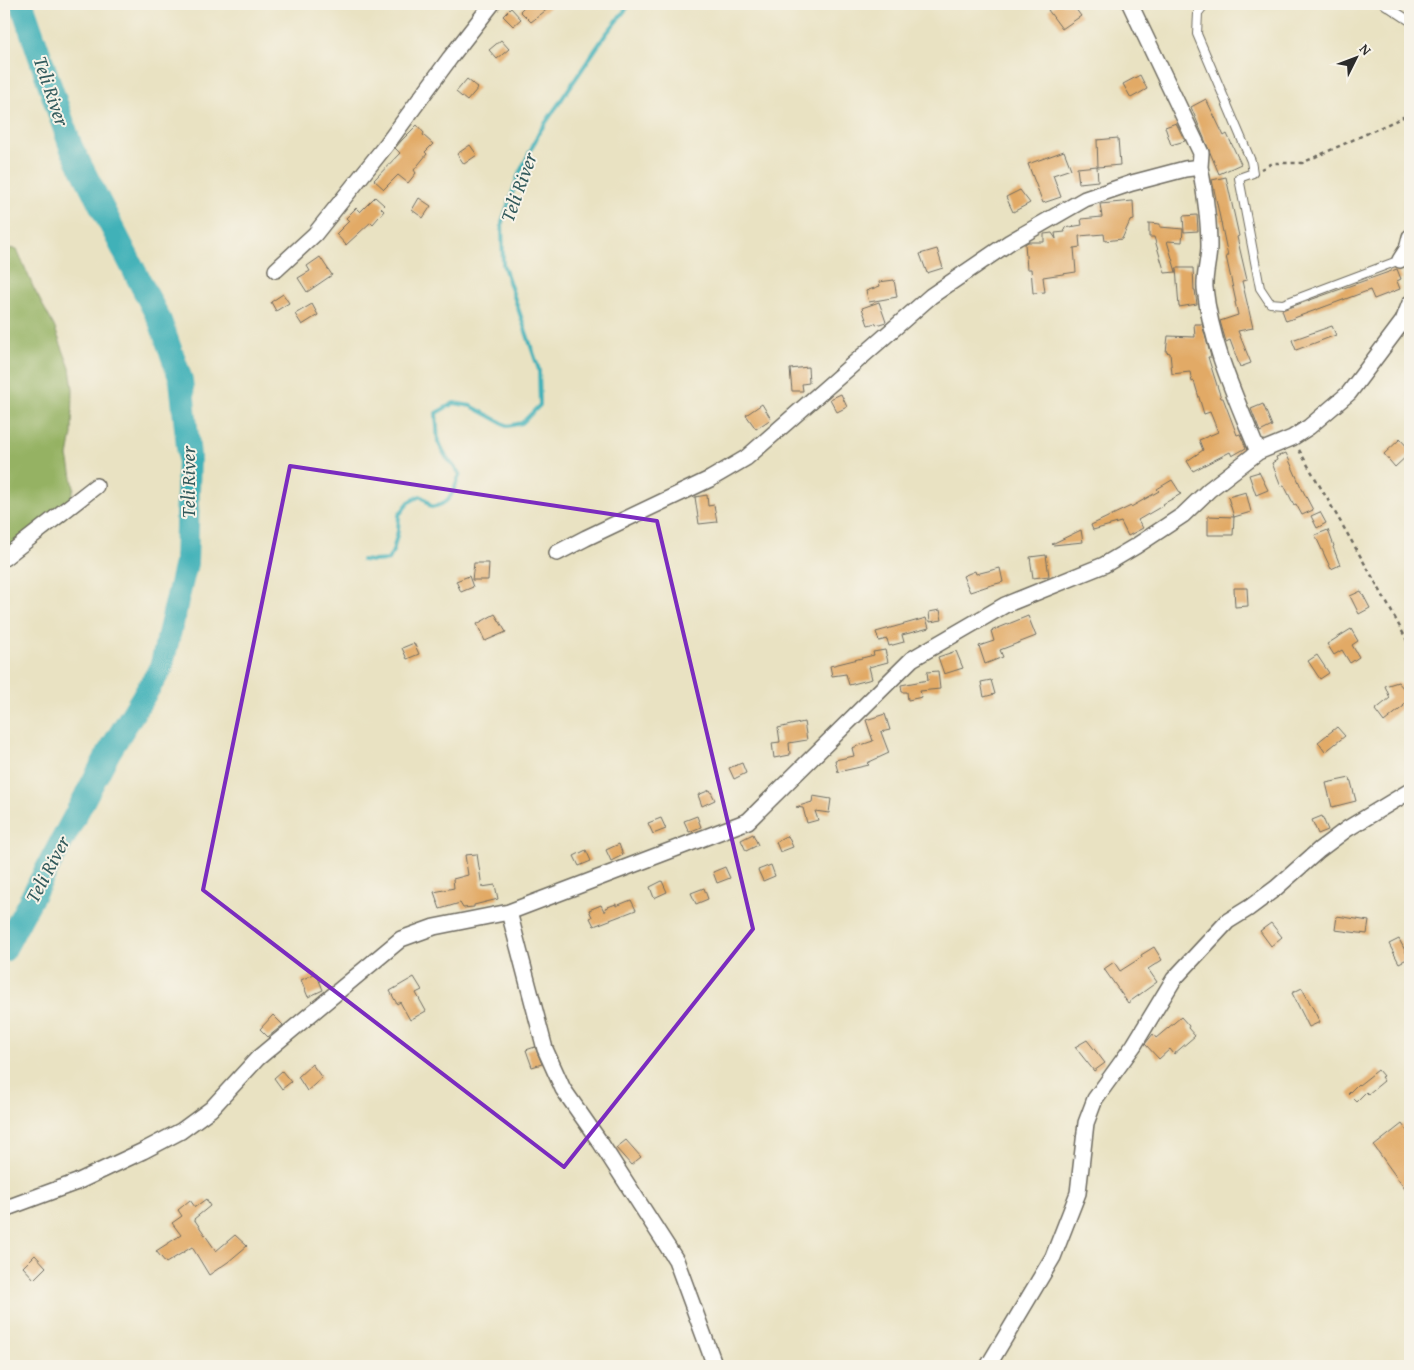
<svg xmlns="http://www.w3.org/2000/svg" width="1414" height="1370" viewBox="0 0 1414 1370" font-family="'Gentium Book Plus',serif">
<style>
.forest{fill:#95b264;stroke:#606e48}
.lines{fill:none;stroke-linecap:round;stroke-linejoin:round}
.stream{stroke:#40b1b8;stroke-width:4}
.river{stroke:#40b1b8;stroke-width:24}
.building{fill:#e2aa66}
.service-casing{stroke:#6e6b60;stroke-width:10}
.minor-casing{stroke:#6e6b60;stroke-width:18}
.path{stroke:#6e6b60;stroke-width:2.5;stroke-dasharray:4 4;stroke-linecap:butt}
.service{stroke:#fff;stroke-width:8}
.minor{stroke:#fff;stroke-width:15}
.marked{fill:none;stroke:#7b2cbf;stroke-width:4;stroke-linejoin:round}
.labels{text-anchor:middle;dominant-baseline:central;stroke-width:4;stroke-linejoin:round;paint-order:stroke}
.water-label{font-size:20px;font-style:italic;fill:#325a5c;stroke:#f7f3e8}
</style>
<rect width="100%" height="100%" fill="#f7f3e8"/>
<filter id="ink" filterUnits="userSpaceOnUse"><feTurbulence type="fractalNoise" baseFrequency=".02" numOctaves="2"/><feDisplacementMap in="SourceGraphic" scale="10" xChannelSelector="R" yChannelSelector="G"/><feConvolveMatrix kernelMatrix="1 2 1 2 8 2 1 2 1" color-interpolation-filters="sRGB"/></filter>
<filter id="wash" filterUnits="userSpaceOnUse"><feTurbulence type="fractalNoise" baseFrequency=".0096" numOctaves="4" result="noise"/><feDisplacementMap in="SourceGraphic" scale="20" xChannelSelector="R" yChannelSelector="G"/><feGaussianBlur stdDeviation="1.12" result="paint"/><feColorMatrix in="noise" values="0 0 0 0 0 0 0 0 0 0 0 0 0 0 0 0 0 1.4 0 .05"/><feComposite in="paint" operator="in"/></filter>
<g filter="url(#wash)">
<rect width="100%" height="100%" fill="#e9e2c2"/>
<path class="forest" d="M4,248L17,249L34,289L54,326L70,368L73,389L72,434L68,456L74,488L65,517L4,565Z"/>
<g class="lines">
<path class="stream" d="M362,560L373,561L388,560L393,551L398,531L399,515L409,502L420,496L426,500L431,507C452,504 453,491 460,474L446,457L438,442L436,413L454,403L471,406L508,426L522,423L540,405L539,370L503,264L502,222L519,174L540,131L606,34L627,8L632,4"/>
<path class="river" d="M4,950L109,752L161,668L186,563L189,456L181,380L160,321L71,147L22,4"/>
</g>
<g id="blocks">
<path class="building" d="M527,4H554L531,22L520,11Z
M1057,4H1072L1081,16L1062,29L1048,10Z
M511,8L521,19L513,26L503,16Z
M501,40L509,49L497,59L489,50Z
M1140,75L1147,89L1131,98L1123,84Z
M467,79L478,88L467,101L456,92Z
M1206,99L1224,136L1227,134L1241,164L1219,174L1191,107Z
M1176,123L1185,141L1171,145L1165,127Z
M417,125L424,133L423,135L433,144L425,152L427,154L414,170L416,173L408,183L398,175L384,189L374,180L400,153L395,148L402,140Z
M1118,138L1120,165L1098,167L1097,140Z
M470,145L477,155L464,164L457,154Z
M1064,151L1071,169L1053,175L1061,197L1043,203L1028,164Z
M1097,166L1098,181L1079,183L1077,168Z
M1226,177L1239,236L1237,237L1247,280L1242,281L1253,328L1238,331L1251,363L1240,367L1230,340L1226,342L1220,321L1238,315L1235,302H1236L1226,256H1228L1212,180Z
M1020,190L1030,203L1013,212L1006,197Z
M375,197L384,205L381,208L384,211L373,224L371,222L346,245L336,234L349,221L346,218L356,208L360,212Z
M419,198L431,206L423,218L412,210Z
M1133,201L1134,220L1130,221L1122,239L1105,241L1104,234L1079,236L1080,247L1074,248L1076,272L1043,277L1045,292L1033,293L1031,269H1027L1025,244L1028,242H1044V234L1052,233L1056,239L1055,233L1065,232L1064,228L1082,225L1081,219L1102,217L1100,204Z
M1197,215L1198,231L1184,232L1183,216Z
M1149,223L1160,224V227L1183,229L1182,242L1167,241L1176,272L1165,273L1154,237H1149Z
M937,249L943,268L927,273L920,254Z
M320,257L332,275L307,292L298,278L310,271L307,266Z
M1176,268H1193L1194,290H1195L1197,304L1179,307Z
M1397,269L1401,279L1397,281L1400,289L1374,299L1370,290L1286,321L1282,310Z
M894,280L897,297L869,302L866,291L880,286L879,282Z
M283,294L289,303L276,311L271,302Z
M879,302L886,322L876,325V323L868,325L862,308Z
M312,304L318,315L302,325L295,314Z
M1194,324H1202L1211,357H1208L1221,398H1223L1237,435L1240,434L1246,448L1232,456L1230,452L1193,471L1187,461L1203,450L1199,440L1218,432L1210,412L1204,414L1194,381L1192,382L1190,372L1172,374L1170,353L1166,352L1168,336L1195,337Z
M1332,326L1336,335L1296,350L1292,340Z
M808,367L809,383L802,384L803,391H792L790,369Z
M841,394L847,407L837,412L830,399Z
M762,404L771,419L756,429L746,415Z
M1263,404L1272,426L1260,432L1251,409Z
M1400,439L1410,450V453L1395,467L1384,454Z
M1286,453L1301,487L1313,510L1302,515L1296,504L1294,505L1284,485L1281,486L1272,463L1277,460L1276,457Z
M1259,472L1268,490L1256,495L1249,475Z
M1172,480L1181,494L1163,504L1164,505L1138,520L1143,528L1128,536L1121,522L1093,530L1091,525L1131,506V507L1159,491L1157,489Z
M1246,492L1251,512L1234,517L1228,497Z
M707,495L708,506L714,505L717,522L699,524L695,497Z
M1320,512L1326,523L1317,528L1311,516Z
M1208,516L1234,517L1233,535H1208Z
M1081,530L1083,542L1053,545L1052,544Z
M1328,530L1334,546L1333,547L1340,565L1331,569L1315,535Z
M1046,555L1049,576L1033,578L1030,557Z
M474,563H489L488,580H472Z
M1000,568L1003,582L988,586L970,592L963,576L975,571L976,574Z
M469,576L473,587L461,592L456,581Z
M1234,588H1247L1248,606L1235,607Z
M1361,591L1370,608L1359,614L1350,596Z
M940,610L942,620L930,622L929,612Z
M495,614L506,632L485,641L477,624Z
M1028,616L1036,636L1000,650L1003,657L985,664L979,646L994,641L991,631Z
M926,618L929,628L902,635L904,642L889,646L887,639L879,641L876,632Z
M1351,629L1358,641L1352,645L1359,657L1350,663L1342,650L1334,655L1327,644Z
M414,643L419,654L407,659L402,648Z
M885,650L888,662L869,667L872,679L849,685L846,674L832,676L830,666L874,655L873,652Z
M956,651L963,668L944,674L938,657Z
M1317,655L1329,673L1320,679L1308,661Z
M938,671L940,689L920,691L922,697L908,700L907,692H902L901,685L928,680L927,672Z
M991,680L995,694L984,697L981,682Z
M1398,682L1410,696V699L1403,705L1404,706L1384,722L1375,710L1390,698L1385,686Z
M885,714L890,730L881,732L889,753L867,763L869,765L838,772L835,760L854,756L852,748L873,741L866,720Z
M804,722L807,740L789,743L790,755L774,758L772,743L780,742L778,728Z
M1337,727L1345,736L1325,752L1318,742Z
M742,763L746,773L734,779L729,768Z
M1350,778L1356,801L1332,807L1326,783Z
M710,790L715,800L702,806L698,795Z
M813,796L831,799L829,813L815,811L818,820L807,823L803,808L796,807L812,802Z
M697,816L701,827L689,832L684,821Z
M1322,816L1328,830L1318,834L1312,820Z
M661,818L666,829L653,834L648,823Z
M753,834L758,845L746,851L741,840Z
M788,836L793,847L780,852L776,842Z
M619,844L623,855L611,861L606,850Z
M586,850L591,861L579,866L574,856Z
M477,854L482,887L495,885L498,899L474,905V907L463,908L460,903L440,909L434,892L454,888L453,879L468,875L465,855Z
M771,865L775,876L763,881L758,870Z
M725,867L730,878L717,883L713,872Z
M662,881L667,892L654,898L650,887Z
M704,888L708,899L696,904L691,893Z
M631,900L636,910L594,926L590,918L592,917L589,910L601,905L604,911H606L605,908L616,904V906Z
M1337,916L1369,921L1367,934L1335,930Z
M1271,923L1282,937L1271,946L1260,931Z
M1399,939L1409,958L1399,963L1389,944Z
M1154,947L1162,960L1148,969L1157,982L1128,1003L1104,969L1114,962L1120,971L1142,957L1141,955Z
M316,973L323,990L308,997L301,980Z
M414,977L422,990L416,993L426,1011L410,1020L400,1002L397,1004L390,991Z
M1302,988L1320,1022L1309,1027L1292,993Z
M273,1015L283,1025L268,1037L260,1029Z
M1181,1017L1189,1026L1188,1028L1195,1036L1174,1054L1170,1049L1159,1059L1145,1044L1153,1034L1156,1038Z
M1087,1040L1105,1063L1094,1071L1075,1047Z
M535,1047L542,1064L532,1067L526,1050Z
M312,1064L322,1078L307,1091L298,1077Z
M1378,1070L1383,1076L1381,1077L1384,1081L1368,1094L1366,1092L1356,1102L1348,1094L1358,1084L1359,1085Z
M282,1071L291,1082L282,1089L274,1078Z
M1402,1124L1410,1135V1196L1374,1146Z
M626,1140L641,1157L631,1165L616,1148Z
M206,1199L210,1206L194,1219L216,1251L235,1235L247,1246L228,1262L209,1275L192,1247L166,1263L156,1251L181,1235L172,1223L182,1216L178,1210L190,1200L195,1207Z
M35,1255L46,1267L34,1279L23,1267Z"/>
</g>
</g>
<g filter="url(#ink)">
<use href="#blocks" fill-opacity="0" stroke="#6e6b60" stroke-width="1"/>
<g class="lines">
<g class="service-casing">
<path id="service" d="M1205,4L1198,13L1197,34L1251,161L1253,173L1239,178L1260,288L1270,303L1283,304L1400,260
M1384,4L1410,21"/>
</g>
<g class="minor-casing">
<path id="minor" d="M1200,167C1205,193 1209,219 1209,246C1209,260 1204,275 1205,288C1211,346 1237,400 1258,452
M1400,260L1407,249L1410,237
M276,270L315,234L387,144L450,58L492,4
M557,553L586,538L710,479L746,458L931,296L1010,242L1085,199L1132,183L1185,169L1200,167L1201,153L1130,4
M4,558L96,486
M509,912L545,1049L563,1089L600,1142L676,1260L715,1366
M4,1209L77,1182L143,1151L181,1131L211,1109L258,1058L401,939L434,927L509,912L748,821L912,659L1005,605L1104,565L1136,546L1183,515L1209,490L1258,452L1292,438L1309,427L1349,393L1403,321L1410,303
M988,1366L1053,1257L1078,1193L1086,1123L1095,1099L1134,1045L1174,979L1228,921L1249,908L1276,888L1319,850L1347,829L1410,791"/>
</g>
<path class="path" d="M1261,169L1273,163H1302L1410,114
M1299,450L1381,592L1410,646"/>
<use href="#service" class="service"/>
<use href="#minor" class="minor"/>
</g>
</g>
<path class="marked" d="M290,466L657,521L753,929L564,1167L203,890Z"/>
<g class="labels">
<g class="water-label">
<text transform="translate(52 91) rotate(71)">Teli River</text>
<text transform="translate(518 187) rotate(-70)">Teli River</text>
<text transform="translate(187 482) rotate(-90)">Teli River</text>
<text transform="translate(47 869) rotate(-62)">Teli River</text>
</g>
</g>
<rect width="1414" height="1370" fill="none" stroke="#f7f3e8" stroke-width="20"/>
<g transform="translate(1356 58) rotate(48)" stroke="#f7f3e8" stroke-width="4" paint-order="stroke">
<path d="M0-4L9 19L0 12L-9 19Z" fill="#2b2b2b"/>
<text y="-8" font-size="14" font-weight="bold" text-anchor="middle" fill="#2b2b2b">N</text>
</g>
</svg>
